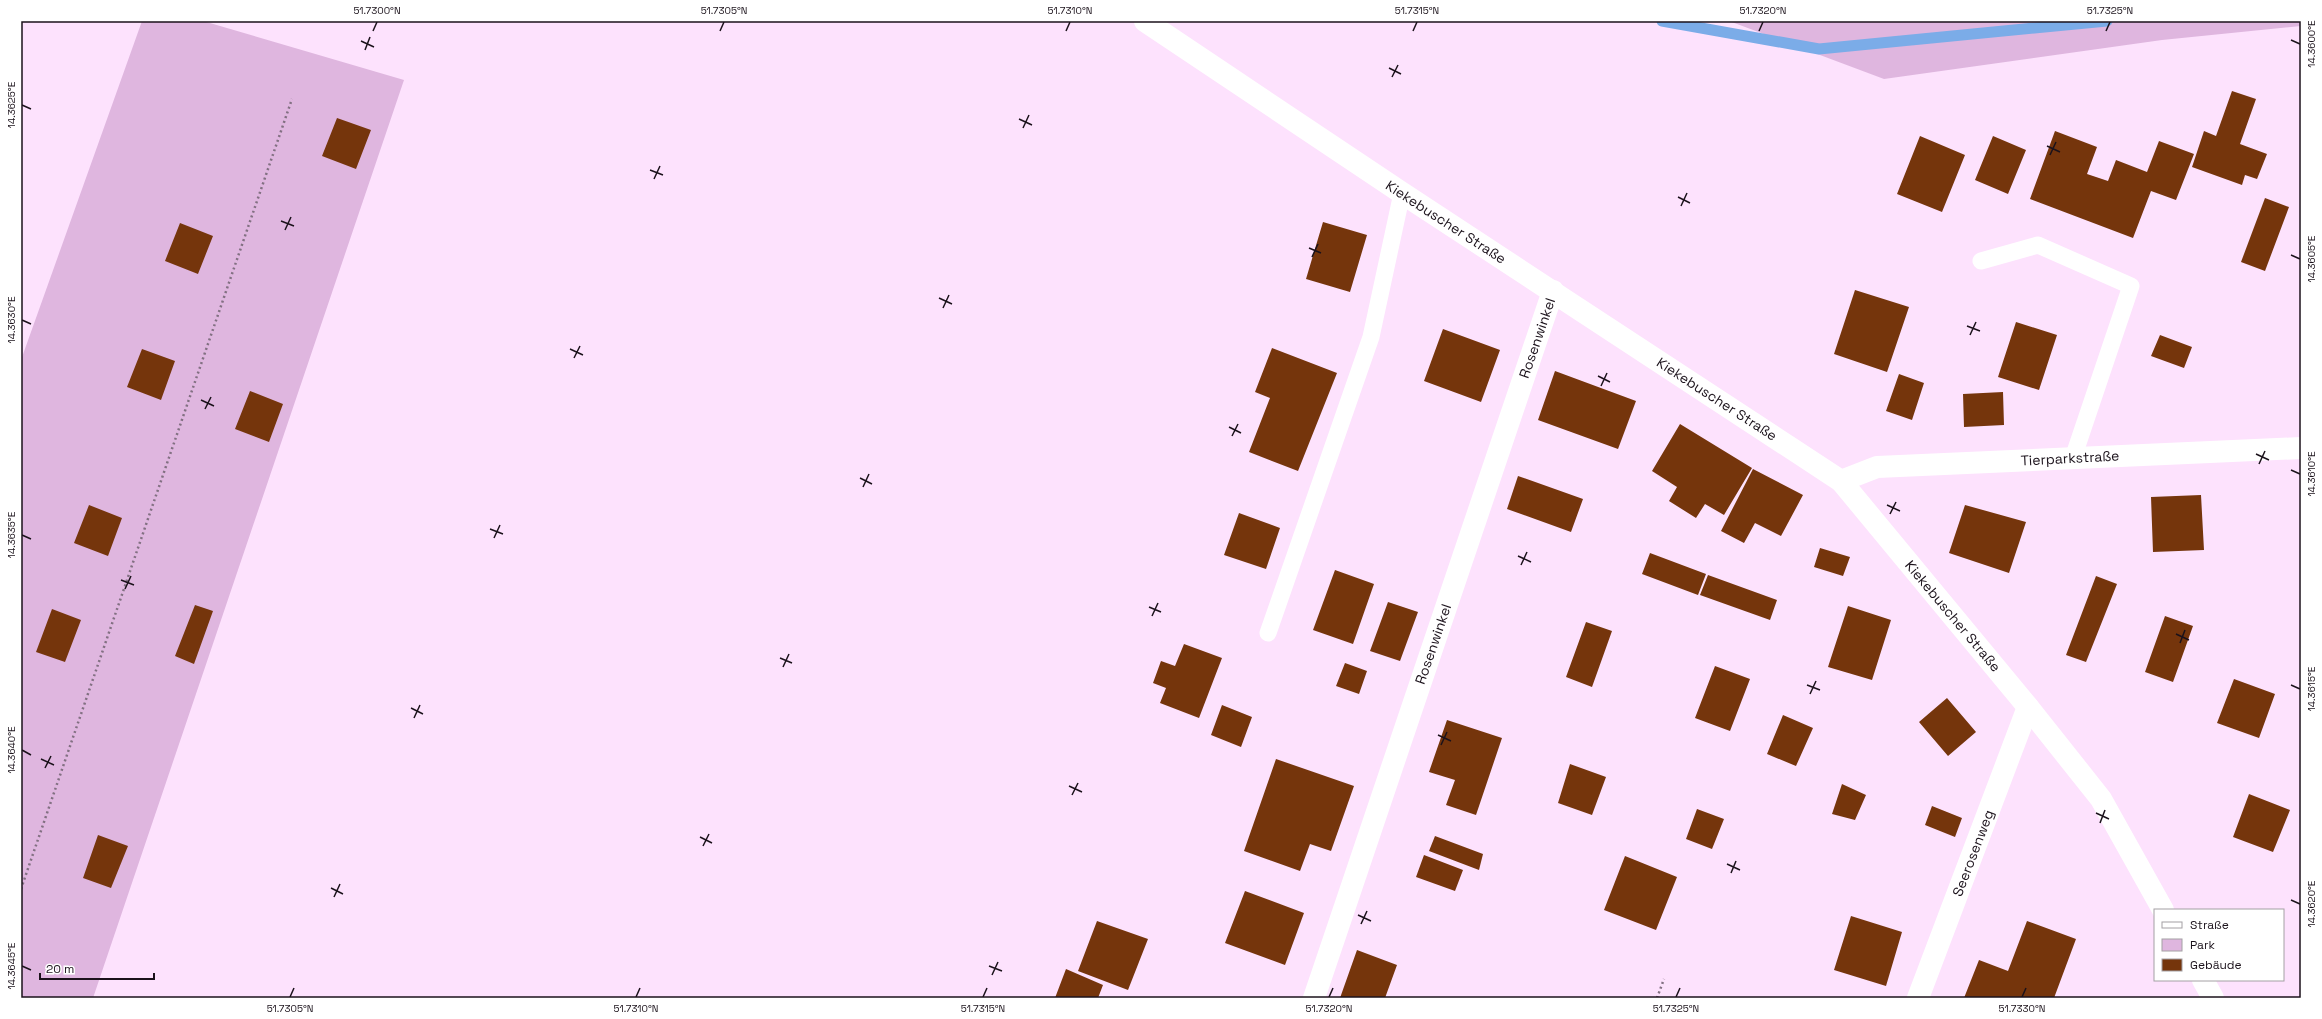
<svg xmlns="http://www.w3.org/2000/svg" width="2322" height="1019" viewBox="0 0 2322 1019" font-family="'Space Grotesk',sans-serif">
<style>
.green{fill:#dfb6df}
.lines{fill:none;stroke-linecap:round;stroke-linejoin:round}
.stream{stroke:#7bace8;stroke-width:11}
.building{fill:#75350c}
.path{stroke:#827082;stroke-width:2.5;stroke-dasharray:2 3;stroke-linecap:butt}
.service{stroke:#fff;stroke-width:17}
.minor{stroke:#fff;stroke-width:22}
.tertiary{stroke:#fff;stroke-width:22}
.ticks{fill:none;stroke:#1b121b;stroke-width:1.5}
.labels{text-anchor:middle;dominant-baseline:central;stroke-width:4;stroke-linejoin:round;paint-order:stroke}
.street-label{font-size:14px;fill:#1b121b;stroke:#fff}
.neatline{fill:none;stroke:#1b121b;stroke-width:1.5}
.ticks-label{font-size:10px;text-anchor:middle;fill:#1b121b}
</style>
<rect width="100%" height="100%" fill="#fde2fd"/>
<path class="green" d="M142,21H203L404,80L93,998H21V360Z
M1729,21H2301V26L2162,40L1884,79Z"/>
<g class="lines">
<path class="stream" d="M1662,21L1819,49L2107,21"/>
</g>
<path class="building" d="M2232,91L2256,99L2240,144L2267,154L2257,179L2245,175L2242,185L2192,167L2204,131L2216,136Z
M337,118L371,130L356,169L322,156Z
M2055,131L2097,147L2087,174L2108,181L2116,160L2147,172L2159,141L2194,154L2176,200L2151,191L2133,238L2030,199Z
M1920,136L1965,155L1942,212L1897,194Z
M1993,136L2026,150L2008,194L1975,180Z
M2265,198L2289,207L2265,271L2241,262Z
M1323,222L1367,235L1350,292L1306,279Z
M180,223L213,236L198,274L165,261Z
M1855,290L1909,307L1887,372L1834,354Z
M2016,322L2057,335L2039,390L1998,377Z
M1443,329L1500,350L1481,402L1424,381Z
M2160,335L2192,347L2184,368L2151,356Z
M1272,348L1337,373L1298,471L1249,452L1270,398L1255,392Z
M142,349L175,361L161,400L127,387Z
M1555,371L1636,401L1618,449L1538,420Z
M1899,374L1924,383L1912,420L1886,411Z
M250,391L283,404L269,442L235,429Z
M2003,392L2004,425L1964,427L1963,394Z
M1680,424L1752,468L1724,515L1705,504L1696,518L1669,501L1677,487L1652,471Z
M1753,469L1803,495L1781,536L1755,523L1744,543L1721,531Z
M1518,476L1583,499L1571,532L1507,509Z
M2201,495L2204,550L2153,552L2151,497Z
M89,505L122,518L108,556L74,543Z
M1965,505L2026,522L2009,573L1949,553Z
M1239,513L1280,528L1266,569L1224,555Z
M1820,548L1850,557L1843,576L1814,567Z
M1650,553L1706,574L1698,595L1642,574Z
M1335,570L1374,584L1353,644L1313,630Z
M1708,575L1777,600L1770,620L1700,595Z
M2096,576L2117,584L2086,662L2066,655Z
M1388,602L1418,612L1400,661L1370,651Z
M195,605L213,611L194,664L175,656Z
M1848,606L1891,620L1872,680L1828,667Z
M52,609L81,620L65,662L36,652Z
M2165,616L2193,626L2173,682L2145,672Z
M1586,622L1612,631L1592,687L1566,677Z
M1184,644L1222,658L1199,718L1160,703L1166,688L1153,683L1161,661L1175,666Z
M1345,663L1367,671L1359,694L1336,686Z
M1715,666L1750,679L1730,731L1695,718Z
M2234,679L2275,694L2259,738L2217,723Z
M1947,698L1976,732L1948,756L1919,722Z
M1222,705L1252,717L1241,747L1211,735Z
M1783,715L1813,728L1796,766L1767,754Z
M1447,720L1502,738L1476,815L1446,805L1455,780L1429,772Z
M1276,759L1354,786L1331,851L1310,844L1300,871L1244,851Z
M1570,764L1606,777L1592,815L1558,803Z
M1842,784L1866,795L1855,820L1832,814Z
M2249,794L2290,810L2273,852L2233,837Z
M1932,806L1962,818L1955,837L1925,825Z
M1697,809L1724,819L1712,849L1686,839Z
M98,835L128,846L111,888L83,878Z
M1435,836L1483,854L1479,870L1429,851Z
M1424,855L1463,870L1455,891L1416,877Z
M1625,856L1677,877L1656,930L1604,910Z
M1245,891L1304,913L1285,965L1225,943Z
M1851,916L1902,932L1886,986L1834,970Z
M1097,921L1148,939L1128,990L1078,971Z
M2027,921L2076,939L2054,998H1964L1979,960L2008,971Z
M1357,950L1397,965L1385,998H1340Z
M1066,969L1103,985L1098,998H1055Z"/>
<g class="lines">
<path class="path" d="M21,889L292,99
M1657,998L1664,979"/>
<path class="service" d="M1981,261L2038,245L2131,286L2073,458
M1268,633L1371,337L1402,193"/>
<path class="minor" d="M1841,481L1877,467L2301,448
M1314,998L1553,291
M1918,998L2028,707"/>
<path class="tertiary" d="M1145,21L1402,193L1841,481L2028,707L2101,799L2163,910
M2203,980L2213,998"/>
</g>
<path class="ticks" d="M373,31L377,22M720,31L724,22M1066,31L1070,22M1413,31L1417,22M1759,31L1763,22M2106,31L2110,22M2291,40L2300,44M361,41L374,47M365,50L370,37M1389,68L1401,74M1392,77L1398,65M22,105L31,109M1019,119L1032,125M1023,128L1029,115M2047,146L2060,152M2050,155L2056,142M650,170L663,175M654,179L660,166M1678,197L1690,203M1681,206L1687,193M281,221L294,226M285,230L291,217M1309,248L1321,253M2291,255L2300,259M1312,257L1318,244M939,298L952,304M943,308L949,295M22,320L31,324M1967,326L1980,331M1970,335L1976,322M570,349L583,355M574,358L580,346M1598,376L1610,382M1601,386L1607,373M201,400L214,406M205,409L211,397M1229,427L1241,433M1232,436L1238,424M2256,454L2269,460M2259,464L2265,451M2291,470L2300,474M860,478L872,484M863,487L869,474M1887,505L1900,511M1890,514L1896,502M490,529L503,534M22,535L31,539M494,538L500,525M1518,556L1531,562M1521,565L1527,552M121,580L134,585M125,589L131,576M1149,607L1161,612M1152,616L1158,603M2176,634L2189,640M2180,643L2185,630M780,658L792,663M783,667L789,654M1807,685L1820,690M2291,685L2300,689M1810,694L1816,681M411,708L423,714M414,718L420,705M1438,735L1451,741M1441,745L1447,732M22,750L31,755M41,759L54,765M45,768L51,756M1069,786L1082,792M1072,795L1078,783M2096,813L2109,819M2100,823L2105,810M700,837L712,843M703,846L709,834M1727,864L1740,870M1731,873L1736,861M331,888L343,894M334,897L340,884M2291,900L2300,904M1358,915L1371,921M1361,924L1367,911M22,966L31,970M989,966L1002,971M992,975L998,962M290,997L294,988M636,997L640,988M983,997L987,988M1329,997L1333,988M1676,997L1680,988M2022,997L2026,988"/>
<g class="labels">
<g class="street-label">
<text transform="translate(1446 222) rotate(33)">Kiekebuscher Straße</text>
<text transform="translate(1537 338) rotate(-71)">Rosenwinkel</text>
<text transform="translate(1717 399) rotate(33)">Kiekebuscher Straße</text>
<text transform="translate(2070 458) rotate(-3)">Tierparkstraße</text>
<text transform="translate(1953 616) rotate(50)">Kiekebuscher Straße</text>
<text transform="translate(1433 644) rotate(-71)">Rosenwinkel</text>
<text transform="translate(1973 853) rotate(-69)">Seerosenweg</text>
</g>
</g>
<rect width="2322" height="1019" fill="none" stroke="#ffffff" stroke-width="44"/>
<rect x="2154" y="909" width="130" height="72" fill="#ffffff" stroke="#a4a0a4"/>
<rect x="2162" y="922" width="20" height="6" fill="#ffffff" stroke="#a4a0a4"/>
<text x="2190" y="929" font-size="12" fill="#1b121b">Straße</text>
<rect x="2162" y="939" width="20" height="12" fill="#dfb6df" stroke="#a4a0a4"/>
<text x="2190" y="949" font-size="12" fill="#1b121b">Park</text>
<rect x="2162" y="959" width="20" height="12" fill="#75350c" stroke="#a4a0a4"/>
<text x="2190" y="969" font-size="12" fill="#1b121b">Gebäude</text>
<path d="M40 973v6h114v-6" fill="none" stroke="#1b121b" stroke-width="2"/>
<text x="46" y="973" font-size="12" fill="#1b121b" stroke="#ffffff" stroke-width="3" paint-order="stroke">20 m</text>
<rect x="22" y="22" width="2278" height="975" class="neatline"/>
<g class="ticks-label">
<text x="377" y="14">51.7300°N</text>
<text x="724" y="14">51.7305°N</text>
<text x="1070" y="14">51.7310°N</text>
<text x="1417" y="14">51.7315°N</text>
<text x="1763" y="14">51.7320°N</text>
<text x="2110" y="14">51.7325°N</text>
<text transform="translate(2311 44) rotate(-90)" y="4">14.3600°E</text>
<text transform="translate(11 105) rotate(-90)" y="4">14.3625°E</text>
<text transform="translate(2311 259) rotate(-90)" y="4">14.3605°E</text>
<text transform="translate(11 320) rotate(-90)" y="4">14.3630°E</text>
<text transform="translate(2311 474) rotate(-90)" y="4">14.3610°E</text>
<text transform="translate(11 535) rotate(-90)" y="4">14.3635°E</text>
<text transform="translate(2311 689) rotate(-90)" y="4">14.3615°E</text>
<text transform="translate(11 750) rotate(-90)" y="4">14.3640°E</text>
<text transform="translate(2311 904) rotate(-90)" y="4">14.3620°E</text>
<text transform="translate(11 966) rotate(-90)" y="4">14.3645°E</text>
<text x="290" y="1012">51.7305°N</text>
<text x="636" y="1012">51.7310°N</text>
<text x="983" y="1012">51.7315°N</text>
<text x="1329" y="1012">51.7320°N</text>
<text x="1676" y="1012">51.7325°N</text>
<text x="2022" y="1012">51.7330°N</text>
</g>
</svg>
